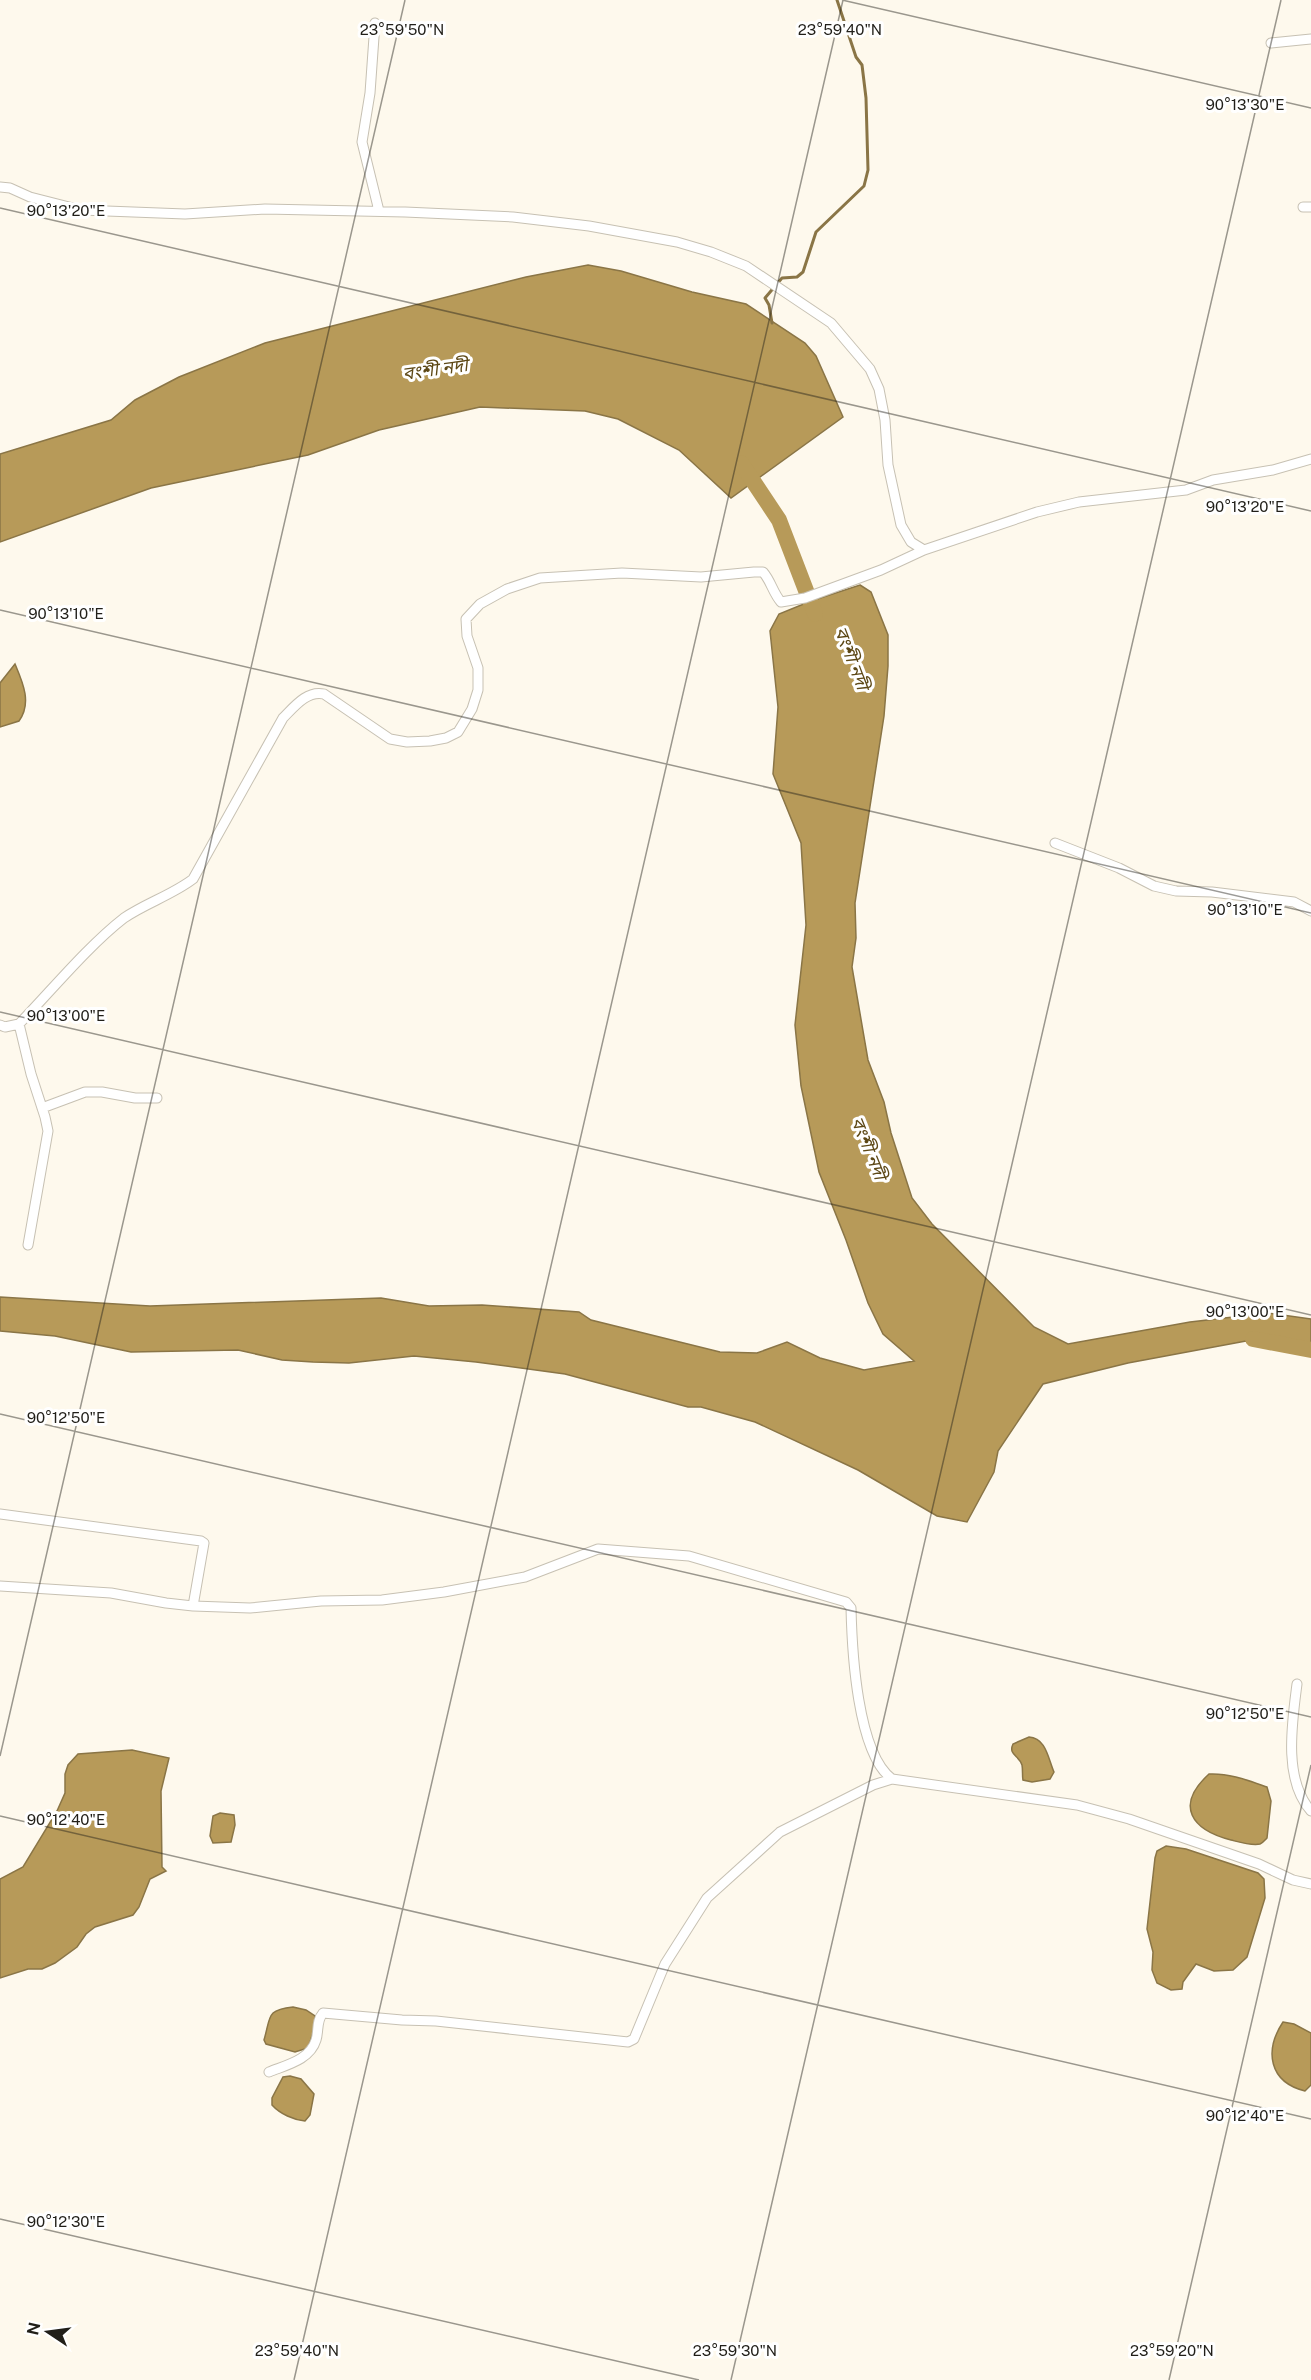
<svg xmlns="http://www.w3.org/2000/svg" width="1311" height="2380" viewBox="0 0 1311 2380" font-family="'Public Sans','Noto Sans Bengali',sans-serif">
<style>
.water{fill:#b79a59;stroke:#8a7546;stroke-width:1.5}
.lines{fill:none;stroke-linecap:round;stroke-linejoin:round}
.stream{stroke:#8a7546;stroke-width:3}
.river{stroke:#b79a59;stroke-width:16}
.minor-casing{stroke:#c7c1b3;stroke-width:11}
.minor{stroke:#fff;stroke-width:9}
.ticks{fill:none;stroke:#211f19;stroke-width:1.5;stroke-opacity:0.45}
.labels{text-anchor:middle;dominant-baseline:central;stroke-width:6;stroke-linejoin:round;paint-order:stroke}
.water-label{font-size:18px;font-style:italic;fill:#5d4816;stroke:#fff}
.ticks-label{font-size:15px;text-anchor:middle;fill:#211f19;stroke:#fff;stroke-width:6;stroke-linejoin:round;paint-order:stroke}
</style>
<rect width="100%" height="100%" fill="#fef9ed"/>
<path class="water" d="M588,265L621,271L692,292L746,304L805,343L816,356L843,417L731,498L679,450L618,419L585,411L480,407L379,430L308,455L151,488L0,542V454L111,420L135,400L179,377L265,343L526,277Z
M860,585L871,592L888,635V666L884,716L855,903L856,938L852,967L868,1060L884,1102L891,1133L912,1198L932,1224L1034,1327L1068,1344L1190,1322L1268,1313L1311,1319V1347L1302,1344L1246,1341L1128,1363L1043,1384L998,1451L994,1472L967,1522L937,1516L858,1470L755,1422L701,1407H688L565,1374L476,1362L414,1356L349,1363L313,1362L282,1360L238,1350L131,1352L55,1336L0,1331V1297L150,1306L381,1298L429,1306L482,1305L579,1312L591,1320L720,1352L757,1353L787,1342L820,1358L864,1370L914,1361L883,1334L868,1303L846,1240L819,1172L801,1086L795,1025L806,925L801,843L773,774L778,707L770,631L779,614L811,601Z
M15,664C23,683 32,703 19,721L0,727V683Z
M1029,1737C1046,1738 1048,1758 1054,1772L1050,1779L1032,1782L1023,1780C1022,1775 1023,1770 1022,1765C1019,1755 1008,1755 1013,1744Z
M132,1750L169,1758L161,1791L162,1867L166,1871L150,1879L139,1907L133,1915L95,1927L86,1934L77,1947L55,1963L42,1969H28L0,1978V1879L23,1867L57,1811L65,1793V1774L68,1765L78,1754Z
M1209,1774C1229,1773 1247,1780 1267,1787L1271,1801L1267,1838C1265,1840 1263,1843 1260,1844C1252,1846 1239,1842 1231,1840C1192,1830 1174,1806 1209,1774Z
M220,1813L234,1815L235,1825L231,1842L213,1843L210,1836L213,1816Z
M1166,1846L1186,1849L1258,1873L1264,1879L1265,1898L1247,1957L1233,1970L1214,1971L1196,1964L1183,1982L1182,1989L1171,1990L1157,1983L1152,1970L1153,1952L1147,1929L1155,1858L1157,1851Z
M293,2007L306,2010L315,2016L316,2024L308,2048L295,2052L266,2044L264,2040C271,2016 266,2010 293,2007Z
M1283,2022L1294,2024L1311,2033V2085L1305,2091C1269,2082 1264,2051 1283,2022Z
M290,2076L301,2079L314,2094L310,2115L305,2121C294,2120 280,2114 272,2105V2098L283,2077Z"/>
<g class="lines">
<path class="stream" d="M772,323L769,305L765,298L782,278L797,277L803,272L816,232L864,186L868,170L866,98L862,65L856,57L837,0"/>
<path class="river" d="M741,463L779,520L815,614
M1253,1339L1311,1350"/>
<g class="minor-casing">
<path id="minor" d="M375,23L370,93L362,142L379,211
M1271,43L1311,39
M0,187L10,188L30,197L81,210L185,214L265,209L405,212L513,217L589,226L677,242L711,252L746,266L831,323L870,369L879,389L885,420L888,465L901,525L911,542L924,550
M1303,207H1311
M1055,843L1119,868L1154,886L1176,891L1212,892L1294,902L1311,911
M19,1024L31,1074L45,1117L48,1131L28,1245
M0,1025L5,1027L19,1024C51,991 88,946 124,918C146,903 172,895 193,879L283,718C294,707 307,690 324,694L390,739L407,742L430,741L446,738L458,732L472,709L478,690V668L467,636L466,619L480,604L507,589L540,578L622,573L701,577L754,572H763C771,581 773,593 781,602L805,598L881,570L924,550L1037,512L1079,502L1186,490L1213,480L1273,470L1311,459
M42,1108L85,1092H102L135,1098H157
M0,1514L201,1541L204,1543L193,1606L250,1608L321,1601L382,1600L444,1592L525,1577L598,1549L689,1556L846,1602L851,1608C852,1650 857,1753 892,1779L1077,1805L1129,1819L1259,1864L1293,1880L1311,1884
M0,1586L111,1593L166,1603L193,1606
M1297,1684C1292,1723 1283,1780 1311,1811
M269,2072C286,2065 310,2060 316,2040C319,2031 316,2021 323,2013L402,2020L436,2021L628,2042L634,2039L665,1964L707,1898L780,1832L873,1785L892,1779"/>
</g>
<use href="#minor" class="minor"/>
</g>
<path class="ticks" d="M842,0L1311,108M0,208L1311,511M0,610L1311,913M0,1012L1311,1315M0,1414L1311,1717M0,1756L405,0M0,1816L1311,2119M0,2219L699,2380M294,2380L843,0M731,2380L1281,0M1169,2380L1311,1765"/>
<g class="labels">
<g class="water-label">
<text transform="translate(435 369) rotate(-8)">বংশী নদী</text>
<text transform="translate(852 658) rotate(69)">বংশী নদী</text>
<text transform="translate(869 1148) rotate(68)">বংশী নদী</text>
</g>
</g>
<g class="ticks-label">
<text x="402" y="35">23°59'50"N</text>
<text x="840" y="35">23°59'40"N</text>
<text x="1245" y="110">90°13'30"E</text>
<text x="66" y="216">90°13'20"E</text>
<text x="1245" y="512">90°13'20"E</text>
<text x="66" y="619">90°13'10"E</text>
<text x="1245" y="915">90°13'10"E</text>
<text x="66" y="1021">90°13'00"E</text>
<text x="1245" y="1317">90°13'00"E</text>
<text x="66" y="1423">90°12'50"E</text>
<text x="1245" y="1719">90°12'50"E</text>
<text x="66" y="1825">90°12'40"E</text>
<text x="1245" y="2121">90°12'40"E</text>
<text x="66" y="2227">90°12'30"E</text>
<text x="297" y="2356">23°59'40"N</text>
<text x="735" y="2356">23°59'30"N</text>
<text x="1172" y="2356">23°59'20"N</text>
</g>
<g transform="translate(48 2332) rotate(283)" stroke="#ffffff" stroke-width="4.5" paint-order="stroke">
<path d="M0-4.5L10 22L0 15L-10 22Z" fill="#211f19"/>
<text y="-9" font-size="16" font-weight="bold" text-anchor="middle" fill="#211f19">N</text>
</g>
</svg>
